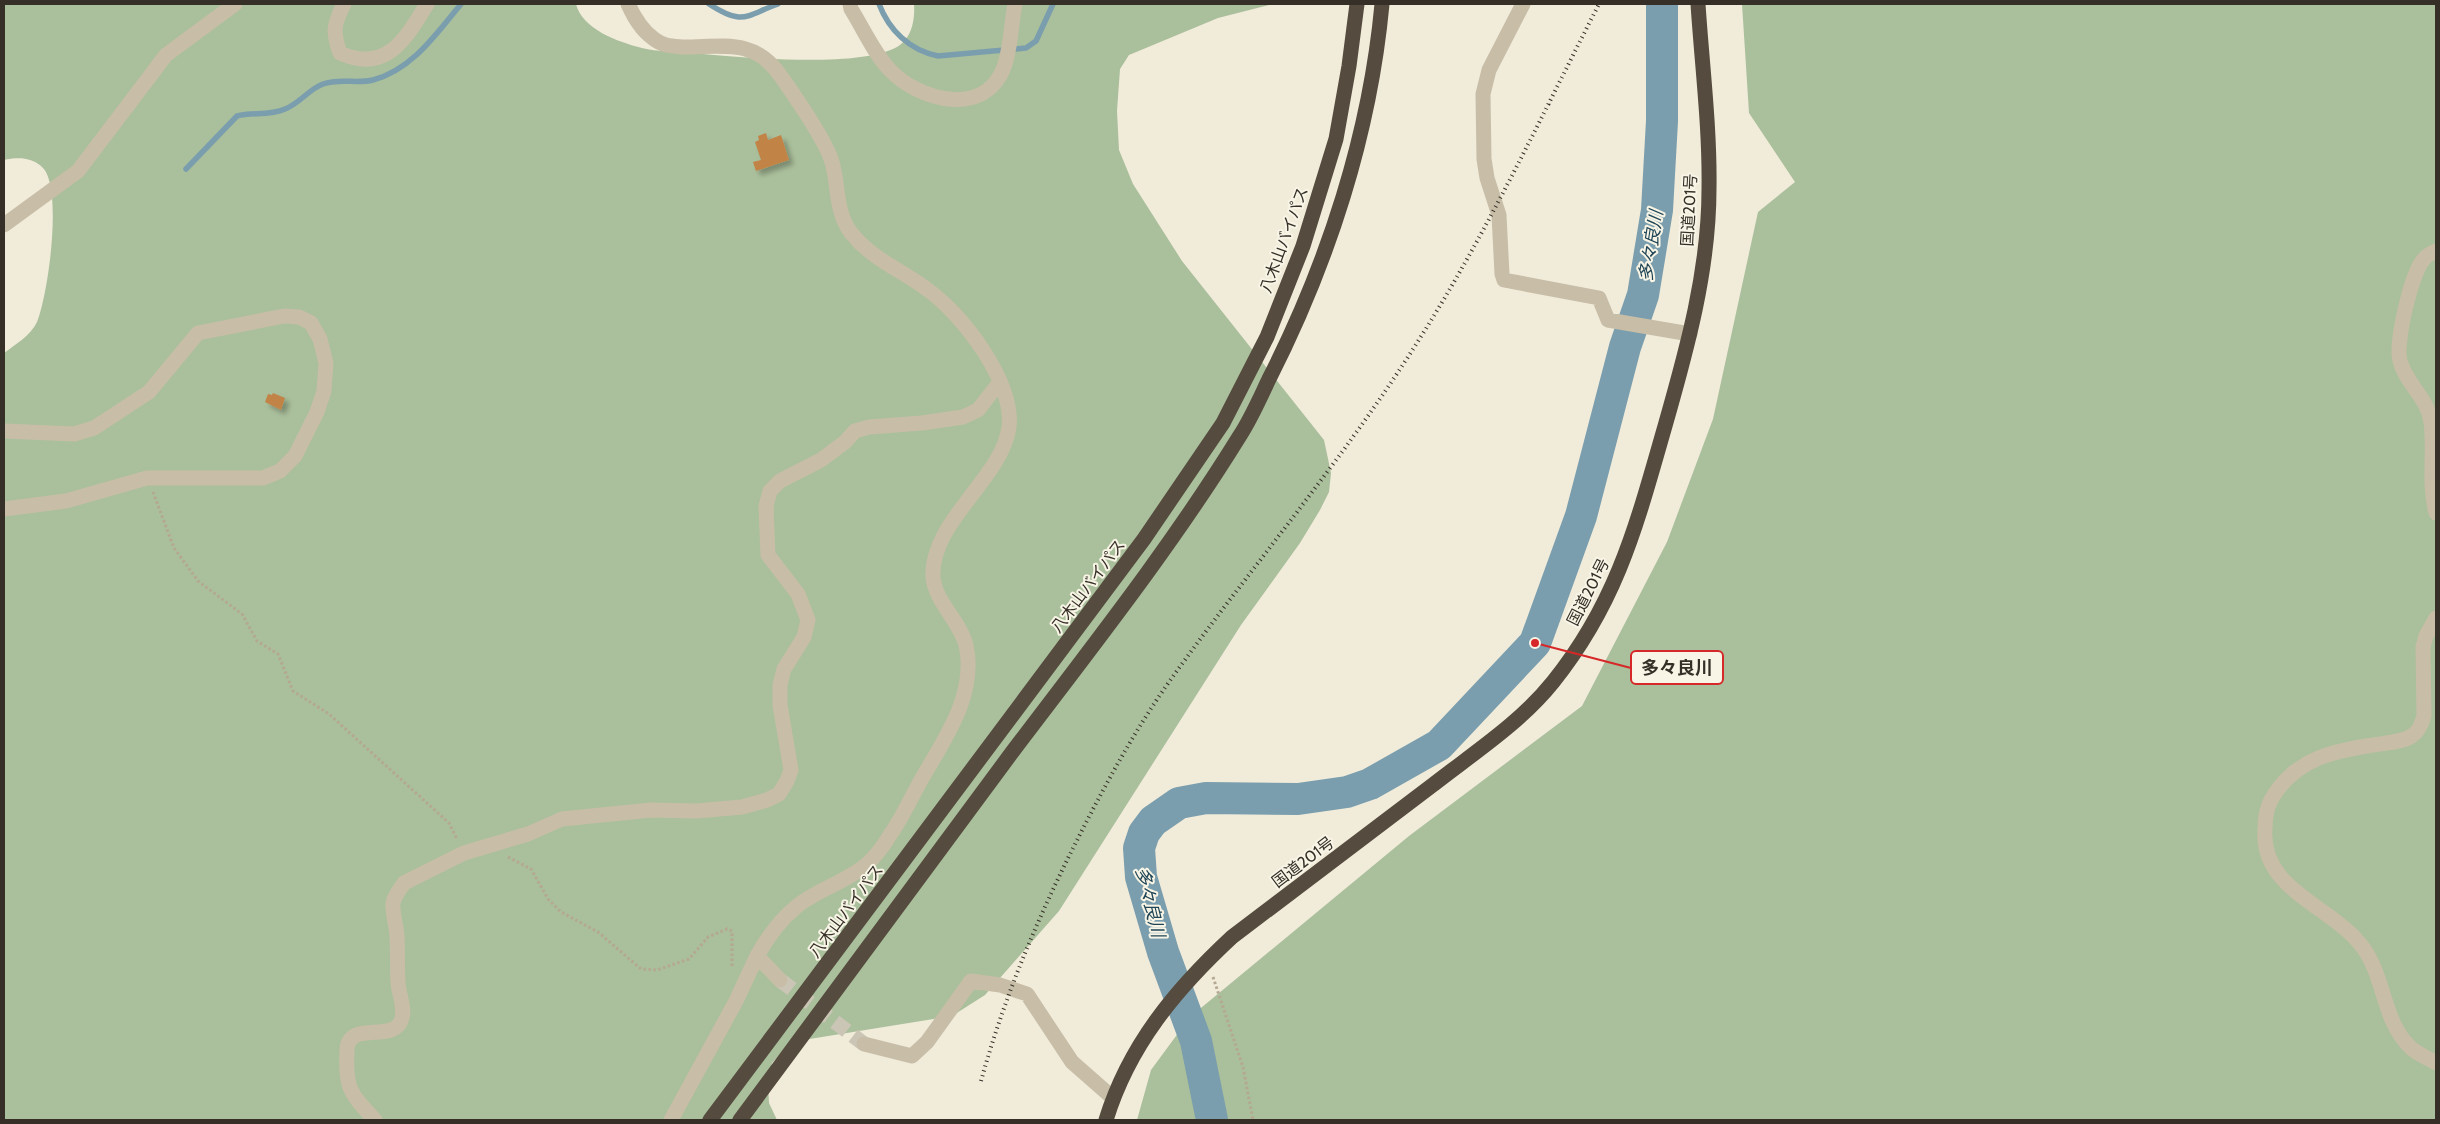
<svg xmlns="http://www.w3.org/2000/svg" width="2440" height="1124" viewBox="0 0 2440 1124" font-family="Cabin,'Noto Sans JP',sans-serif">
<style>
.green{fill:#aabf9b}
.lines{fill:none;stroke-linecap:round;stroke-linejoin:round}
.stream{stroke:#7a9ead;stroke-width:5.5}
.river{stroke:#7a9ead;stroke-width:32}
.building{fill:#c28347;filter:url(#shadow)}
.minor-tunnel{stroke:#cbc5b6;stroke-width:15;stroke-dasharray:15 8;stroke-linecap:butt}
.path{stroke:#b4a891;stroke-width:3;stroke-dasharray:2.5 2.5;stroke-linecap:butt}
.minor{stroke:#c8bea7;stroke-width:15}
.highway{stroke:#554b3e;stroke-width:15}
.rail{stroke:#352f27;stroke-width:4;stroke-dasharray:1 4;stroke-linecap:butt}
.labels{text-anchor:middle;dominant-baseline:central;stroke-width:4;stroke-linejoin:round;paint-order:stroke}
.street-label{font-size:16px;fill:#352f27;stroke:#f8f5e6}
.water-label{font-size:18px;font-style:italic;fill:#1e4455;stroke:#f8f5e6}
.leader{fill:none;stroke:#d62828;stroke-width:2}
.callout-dot{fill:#d62828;stroke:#f8f5e6;stroke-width:2}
.callout{fill:#f8f5e6;stroke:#d62828;stroke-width:2}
.callout-label{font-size:18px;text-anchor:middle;font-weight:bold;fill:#352f27}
</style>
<defs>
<filter id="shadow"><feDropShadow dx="4.5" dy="4.5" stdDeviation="2.5" flood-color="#0004"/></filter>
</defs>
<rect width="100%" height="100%" fill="#f1ebda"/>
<path class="green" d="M4,4H576C582,29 618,42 642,48C657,52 675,51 691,53C738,57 858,69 897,47C912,38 915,20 914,4H1273L1218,18L1129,55L1120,69L1117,111L1119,150L1133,184L1182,261L1324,440L1331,473L1329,492L1320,510L1300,543L1241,625L1059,911L985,995L952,1016L791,1042L772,1063L768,1084L769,1103L777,1120H4V353C15,345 31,335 37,322C48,296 63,189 43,168C33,157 17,157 4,160Z
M1742,4H2436V1120H1137L1151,1070L1190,1017L1409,836L1582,706L1667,542L1713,419L1758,212L1795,182L1749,113Z"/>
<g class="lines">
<path class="stream" d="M709,4C743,26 745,16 778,4
M879,4C889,30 909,50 938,56L1026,48L1036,41L1053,4
M186,169L237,116C253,112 269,116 285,109C299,104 309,89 323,84C339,78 357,84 373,80C412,70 437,33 461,4"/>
<path class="river" d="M1212,1120L1196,1041L1163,952L1141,877L1139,848L1144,833L1153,821L1179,803L1206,798L1298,799L1347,792L1370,784L1439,745L1535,643L1581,516L1625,347L1643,295L1657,210L1662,121V4"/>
</g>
<path class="building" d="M766,133L768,140L781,135L789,160L756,171L753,162L761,160L755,142L759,140L758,136Z
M273,393L285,398L281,410L265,402L268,394L272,395Z"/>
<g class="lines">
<path class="minor-tunnel" d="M780,980L864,1044"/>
<path class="path" d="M153,492L174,548L198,581L242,614L257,641L278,654L293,691L329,714L449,823L457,839
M508,857L531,869L548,899L561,912L598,932L641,969L657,970L689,959L708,937L727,929L732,931V968
M1213,977L1243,1067L1253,1120"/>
<path class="minor" d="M344,4C334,24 332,31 340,53C387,74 406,38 427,4
M628,4C634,17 641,30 654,39C663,46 672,46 683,47C723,47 754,38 780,75C794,95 826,140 832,162C839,186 835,213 852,234C872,259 903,271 928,290C963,315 1014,382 1009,427C1003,477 930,522 933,577C935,602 960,621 966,645C977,695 944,740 921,780C911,798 902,818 890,835C884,845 875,857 866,865C846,882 816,890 796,907C779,921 767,938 757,956L780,980
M850,4L851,9C863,28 875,55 890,70C919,101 985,118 1004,67C1011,48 1011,24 1015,4
M1523,4L1489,70L1483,94L1484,159L1487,178L1499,215L1502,274L1504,280L1599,298L1608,320L1690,334
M4,225L78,171L166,55L235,4
M2436,251C2432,253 2427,255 2424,259C2411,273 2395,344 2400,361C2406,384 2428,398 2431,422C2435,453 2428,482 2436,513
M4,431L74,434L94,428L149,392L198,333L284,316L299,317L311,323L320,339L326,363L324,391L317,412L295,456L280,471L263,478H147L66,501L4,509
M2436,618L2426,636L2423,647L2424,716C2422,723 2419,731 2413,735C2404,742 2390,742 2380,744C2336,750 2294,758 2271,800C2266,809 2265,819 2265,829C2260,891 2334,906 2364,949C2385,979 2383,1021 2410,1047C2417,1054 2428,1058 2436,1063
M864,1044L912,1056L927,1042L971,981L1000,985L1027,994L1072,1062L1113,1098
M375,1120C350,1093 345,1089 347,1050C348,1020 392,1043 401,1021C406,1010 399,995 398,983C397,968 398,953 397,937C397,927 392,914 393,903C394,896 400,889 404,883L464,853L528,834L562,819L651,810L696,811L742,807L767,800L779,794L787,781L791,770L780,705V685L784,669L804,637L808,620L798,594L768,555L766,506L770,491L780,481L821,460L845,442L855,431L869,427L922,423L963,417L978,410L999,383
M671,1120L736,1001L757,956"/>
<path class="highway" d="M710,1120L1144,539L1223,423L1267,337L1303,246L1336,139L1349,66L1357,4
M740,1120C830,997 921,874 1013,751C1091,648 1171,547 1239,437C1251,419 1260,398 1269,379C1328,263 1370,134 1382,4
M1106,1120C1129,1045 1176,989 1232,937C1300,886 1367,835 1434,784C1475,752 1521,722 1553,682C1618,601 1637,523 1665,426C1687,349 1709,270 1709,189C1710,128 1702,65 1698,4"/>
<path class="rail" d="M981,1081C1007,987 1045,901 1090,815C1115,767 1142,719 1174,675C1253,565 1342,461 1415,346C1485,237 1540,119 1599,4"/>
</g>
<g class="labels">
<g class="street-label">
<text transform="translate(1689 210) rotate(-87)">国道201号</text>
<text transform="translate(1284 240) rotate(-70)">八木山バイパス</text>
<text transform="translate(1088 586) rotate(-53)">八木山バイパス</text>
<text transform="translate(1588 592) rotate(-63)">国道201号</text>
<text transform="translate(1303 862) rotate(-37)">国道201号</text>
<text transform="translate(846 911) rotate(-53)">八木山バイパス</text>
</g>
<g class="water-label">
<text transform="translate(1651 246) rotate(-81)">多々良川</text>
<text transform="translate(1150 902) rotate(76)">多々良川</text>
</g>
</g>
<path class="leader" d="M1535 643L1631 668"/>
<circle class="callout-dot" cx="1535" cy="643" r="5"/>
<rect class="callout" x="1631" y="651" width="92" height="33" rx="5"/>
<g class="callout-label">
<text x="1677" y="674">多々良川</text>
</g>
<rect width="2440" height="1124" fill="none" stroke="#352f27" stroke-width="10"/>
</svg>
